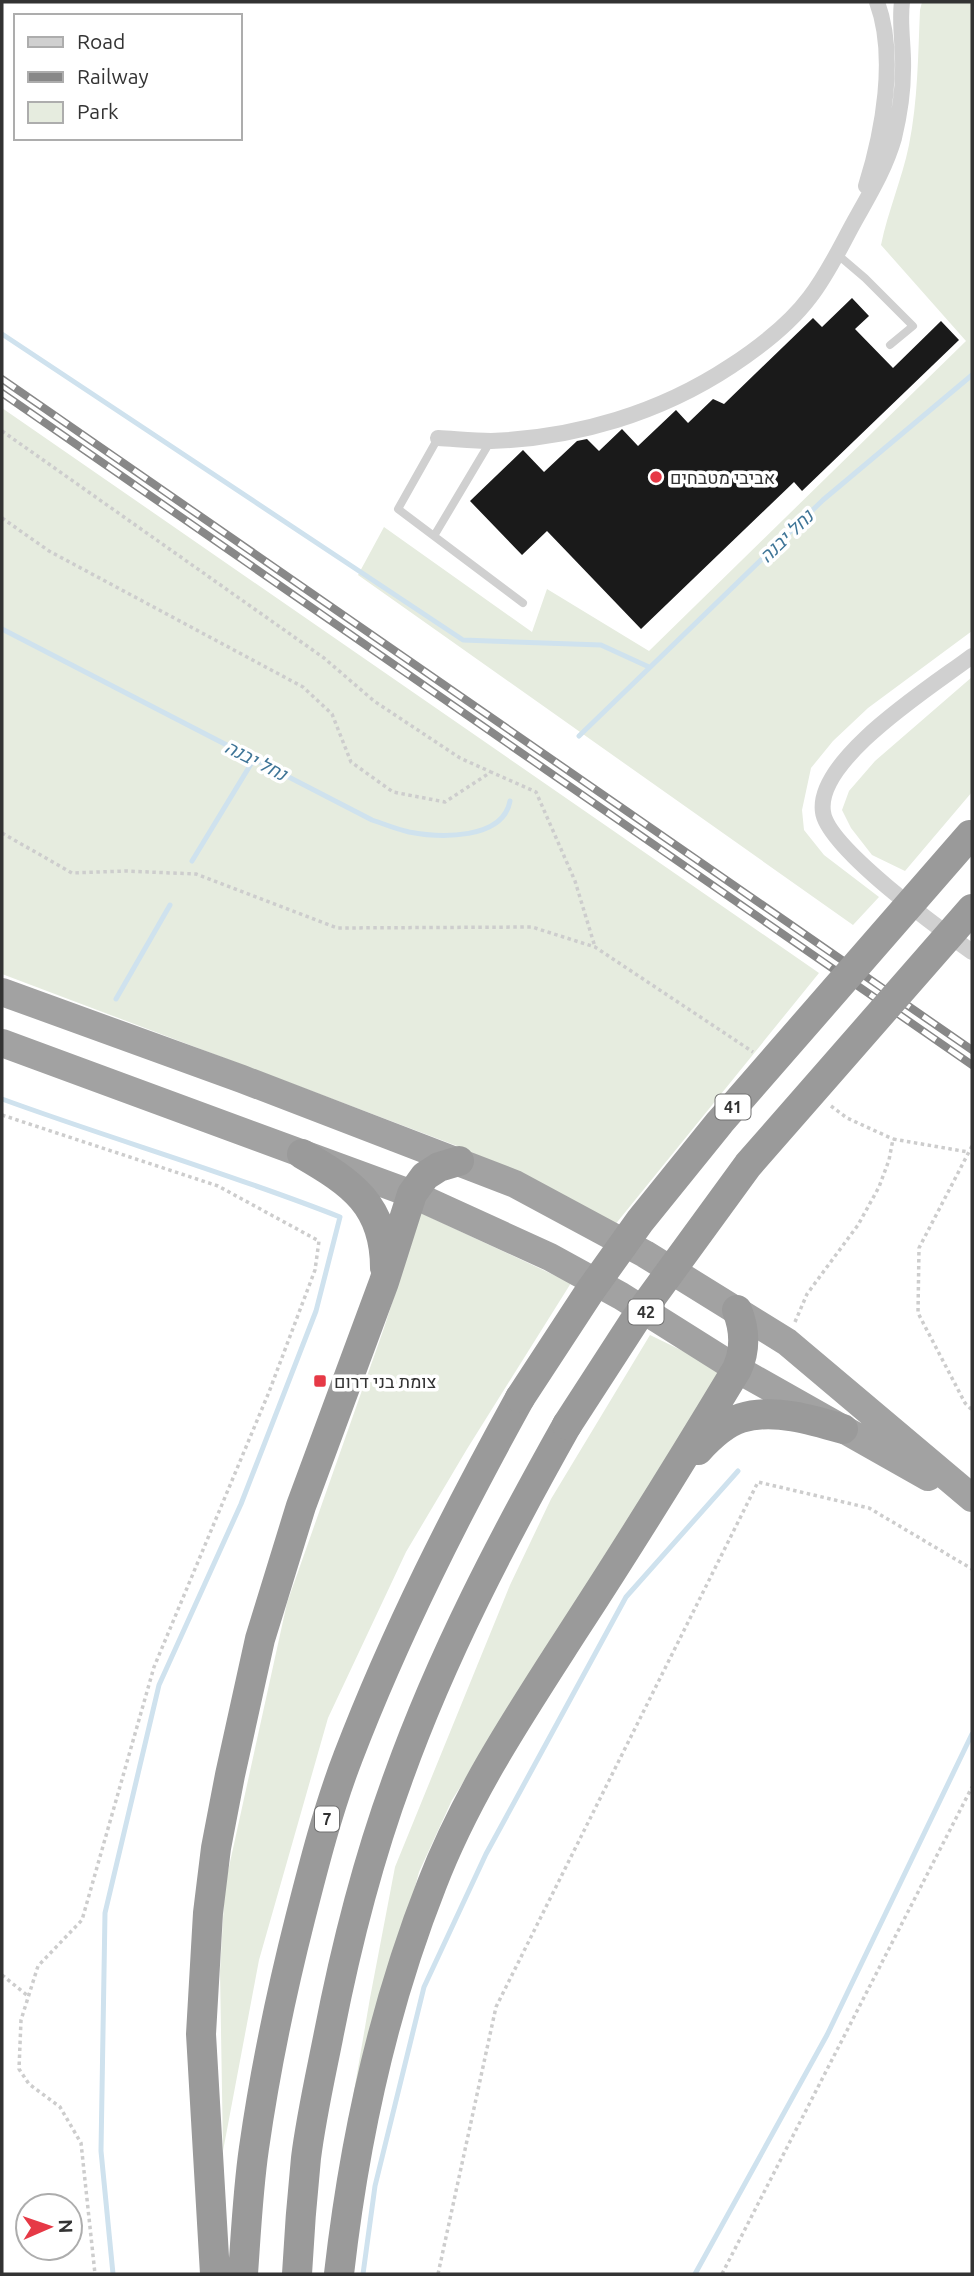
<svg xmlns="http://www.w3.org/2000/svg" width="974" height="2276" viewBox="0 0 974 2276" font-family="Ubuntu,Heebo,sans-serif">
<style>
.green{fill:#e6ecdf}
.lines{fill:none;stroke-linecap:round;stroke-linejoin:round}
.stream{stroke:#cfe2ee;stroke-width:5}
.building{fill:#1a1a1a}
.path{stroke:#cdcdcd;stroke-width:3.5;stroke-dasharray:3.5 3.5;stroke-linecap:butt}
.service{stroke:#d0d0d0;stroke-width:8}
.minor{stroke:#d0d0d0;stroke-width:16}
.trunk{stroke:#a2a2a2;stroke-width:28}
.motorway{stroke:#9a9a9a;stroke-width:30}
.rail-casing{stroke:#888;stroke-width:8}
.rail{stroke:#fff;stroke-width:5;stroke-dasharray:16;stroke-linecap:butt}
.motorway-bridge{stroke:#9a9a9a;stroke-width:30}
.poi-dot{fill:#e63946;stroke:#fff;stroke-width:2.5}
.labels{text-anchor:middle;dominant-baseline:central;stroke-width:7;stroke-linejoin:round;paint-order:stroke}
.shield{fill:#fff;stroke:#707070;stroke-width:2}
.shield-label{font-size:16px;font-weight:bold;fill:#333}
.poi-label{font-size:18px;fill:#333;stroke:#fff;text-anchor:start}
.water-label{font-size:19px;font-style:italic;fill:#3f7597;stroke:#fff}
</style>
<rect width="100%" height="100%" fill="#fff"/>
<path class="green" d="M922,2H972V631L868,708L833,741L811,768L802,810L804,830L824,855L879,897L853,925L358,575L384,527L532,632L547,589L649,651L966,341L881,245C888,211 902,179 909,145C918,100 918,55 920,10Z
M2,408L819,973L614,1226L465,1149L2,974Z
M972,677V792L905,871L872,855L851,828L842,810L849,791L875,761Z
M421,1213L571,1283L467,1449L406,1552L328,1718L259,1960L223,2151L220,1971L225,1885L287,1603L384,1328Z
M650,1335L722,1370L452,1800L419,1872L340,2173L370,1998L395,1867L510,1585L551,1499Z"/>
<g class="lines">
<path class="stream" d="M2,334L463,640L601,645L649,667
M2,629L372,820C384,824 396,829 409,832C440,838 503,840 510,801
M579,736L823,500L972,375
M192,861L254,759
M116,999L170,905
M2,1099C114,1140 229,1173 340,1217L316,1311L241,1504L159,1685L105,1913L101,2151L113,2274
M363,2274L375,2186L424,1987L486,1854L626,1597L738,1471
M695,2274L827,2035L972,1734"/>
</g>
<path class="building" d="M852,298L869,316L855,329L893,368L941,321L959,340L802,491L794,482L641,629L547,531L522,555L470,501L523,450L544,472L577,441L587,439L599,451L622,429L638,446L676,410L688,423L713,399L724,404L813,318L822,327Z"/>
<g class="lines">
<path class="path" d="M2,431L324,658L374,701L460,758L491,772
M2,518L49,551L303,687L332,714L351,762L393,792L445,802L491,772L536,792L575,881L595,947
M2,833L72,873L126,871L196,874L337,928L532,927L595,947L753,1052
M831,1106L847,1118L893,1139
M2,1115L218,1186L319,1241L315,1270L269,1392L154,1667L82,1920L38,1966L21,2020L19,2069L29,2084L60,2107L81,2143L95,2274
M972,1146L919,1248L918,1313L965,1403L972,1410
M795,1322L807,1294L858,1225L879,1187L889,1160L893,1139L968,1152
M2,1975L28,1996
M438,2274L496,2007L758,1482L869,1508L972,1569
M722,2274L972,1787"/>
<path class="service" d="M838,255L865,278L913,326L890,345
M438,438L398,509L523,603
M434,536L490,442"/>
<path class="minor" d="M866,186C883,132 897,56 877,2
M438,438C456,439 474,441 491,441C576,438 660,413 731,366C760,347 789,325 810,297C830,271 842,243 858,215C872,190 886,166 894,138C899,117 903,93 903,70C904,48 899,24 902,2
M972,656C934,685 815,759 823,812C827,847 941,930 972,952"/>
<path class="trunk" d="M2,992L242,1079L515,1184L645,1254L787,1342L972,1498
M2,1043L412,1194L550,1257L621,1296L737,1369L928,1477"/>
<path class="motorway" d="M302,1154C352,1183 385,1205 385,1268
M698,1450C709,1438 725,1423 741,1418C773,1408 813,1420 843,1429
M215,2274L201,2034L208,1913L216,1848L230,1775L260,1639L301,1506L384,1282L412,1194L425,1176L439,1167L459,1161
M243,2274C246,2232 248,2189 254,2148C265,2071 281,1994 300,1919C314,1864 328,1809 348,1757C396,1632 456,1514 520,1398
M297,2274C299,2236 302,2197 306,2158C311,2118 320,2078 328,2038C345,1950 367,1862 398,1778C442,1655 503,1539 567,1425
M339,2274C354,2142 383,2008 432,1884C467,1793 522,1711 574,1630C630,1544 684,1457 737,1369C746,1349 745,1330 737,1310"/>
<g class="rail-casing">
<path id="rail" d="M2,379L972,1050
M2,393L972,1065"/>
</g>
<use href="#rail" class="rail"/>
<path class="motorway-bridge" d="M520,1398L590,1291L640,1221L720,1122L970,835
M567,1425L635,1320L748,1165L972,909"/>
</g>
<g class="poi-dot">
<circle cx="656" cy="477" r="7"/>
<rect x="313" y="1374" width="14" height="14" rx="3.5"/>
</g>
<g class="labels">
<g class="shield">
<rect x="715.5" y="1094.5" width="35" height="25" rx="5"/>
<rect x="628.5" y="1299.5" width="35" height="25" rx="5"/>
<rect x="315" y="1806.5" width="24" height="25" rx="5"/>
</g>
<g class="shield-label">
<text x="733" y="1107">41</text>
<text x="646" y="1312">42</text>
<text x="327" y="1819">7</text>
</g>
<g class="poi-label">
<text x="670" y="477">אביבי מטבחים</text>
<text x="334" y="1381">צומת בני דרום</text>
</g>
<g class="water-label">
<text transform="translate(786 536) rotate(-44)">נחל יבנה</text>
<text transform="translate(256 760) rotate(27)">נחל יבנה</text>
</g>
</g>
<rect width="974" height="2276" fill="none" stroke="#333333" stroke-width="7"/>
<rect x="14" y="14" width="228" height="126" fill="#ffffff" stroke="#adadad" stroke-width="2"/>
<rect x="28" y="37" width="35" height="10" fill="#d0d0d0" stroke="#adadad" stroke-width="2"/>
<text x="77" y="49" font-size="21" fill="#333333">Road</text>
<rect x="28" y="72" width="35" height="10" fill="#888888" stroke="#adadad" stroke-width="2"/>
<text x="77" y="84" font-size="21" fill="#333333">Railway</text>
<rect x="28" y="102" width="35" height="21" fill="#e6ecdf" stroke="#adadad" stroke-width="2"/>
<text x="77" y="119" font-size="21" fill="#333333">Park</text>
<g transform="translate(49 2227) rotate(88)"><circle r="33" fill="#ffffff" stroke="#adadad" stroke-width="2"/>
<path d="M0-5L12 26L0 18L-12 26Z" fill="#e63946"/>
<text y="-10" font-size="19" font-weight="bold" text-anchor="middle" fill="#333333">N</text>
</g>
</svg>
